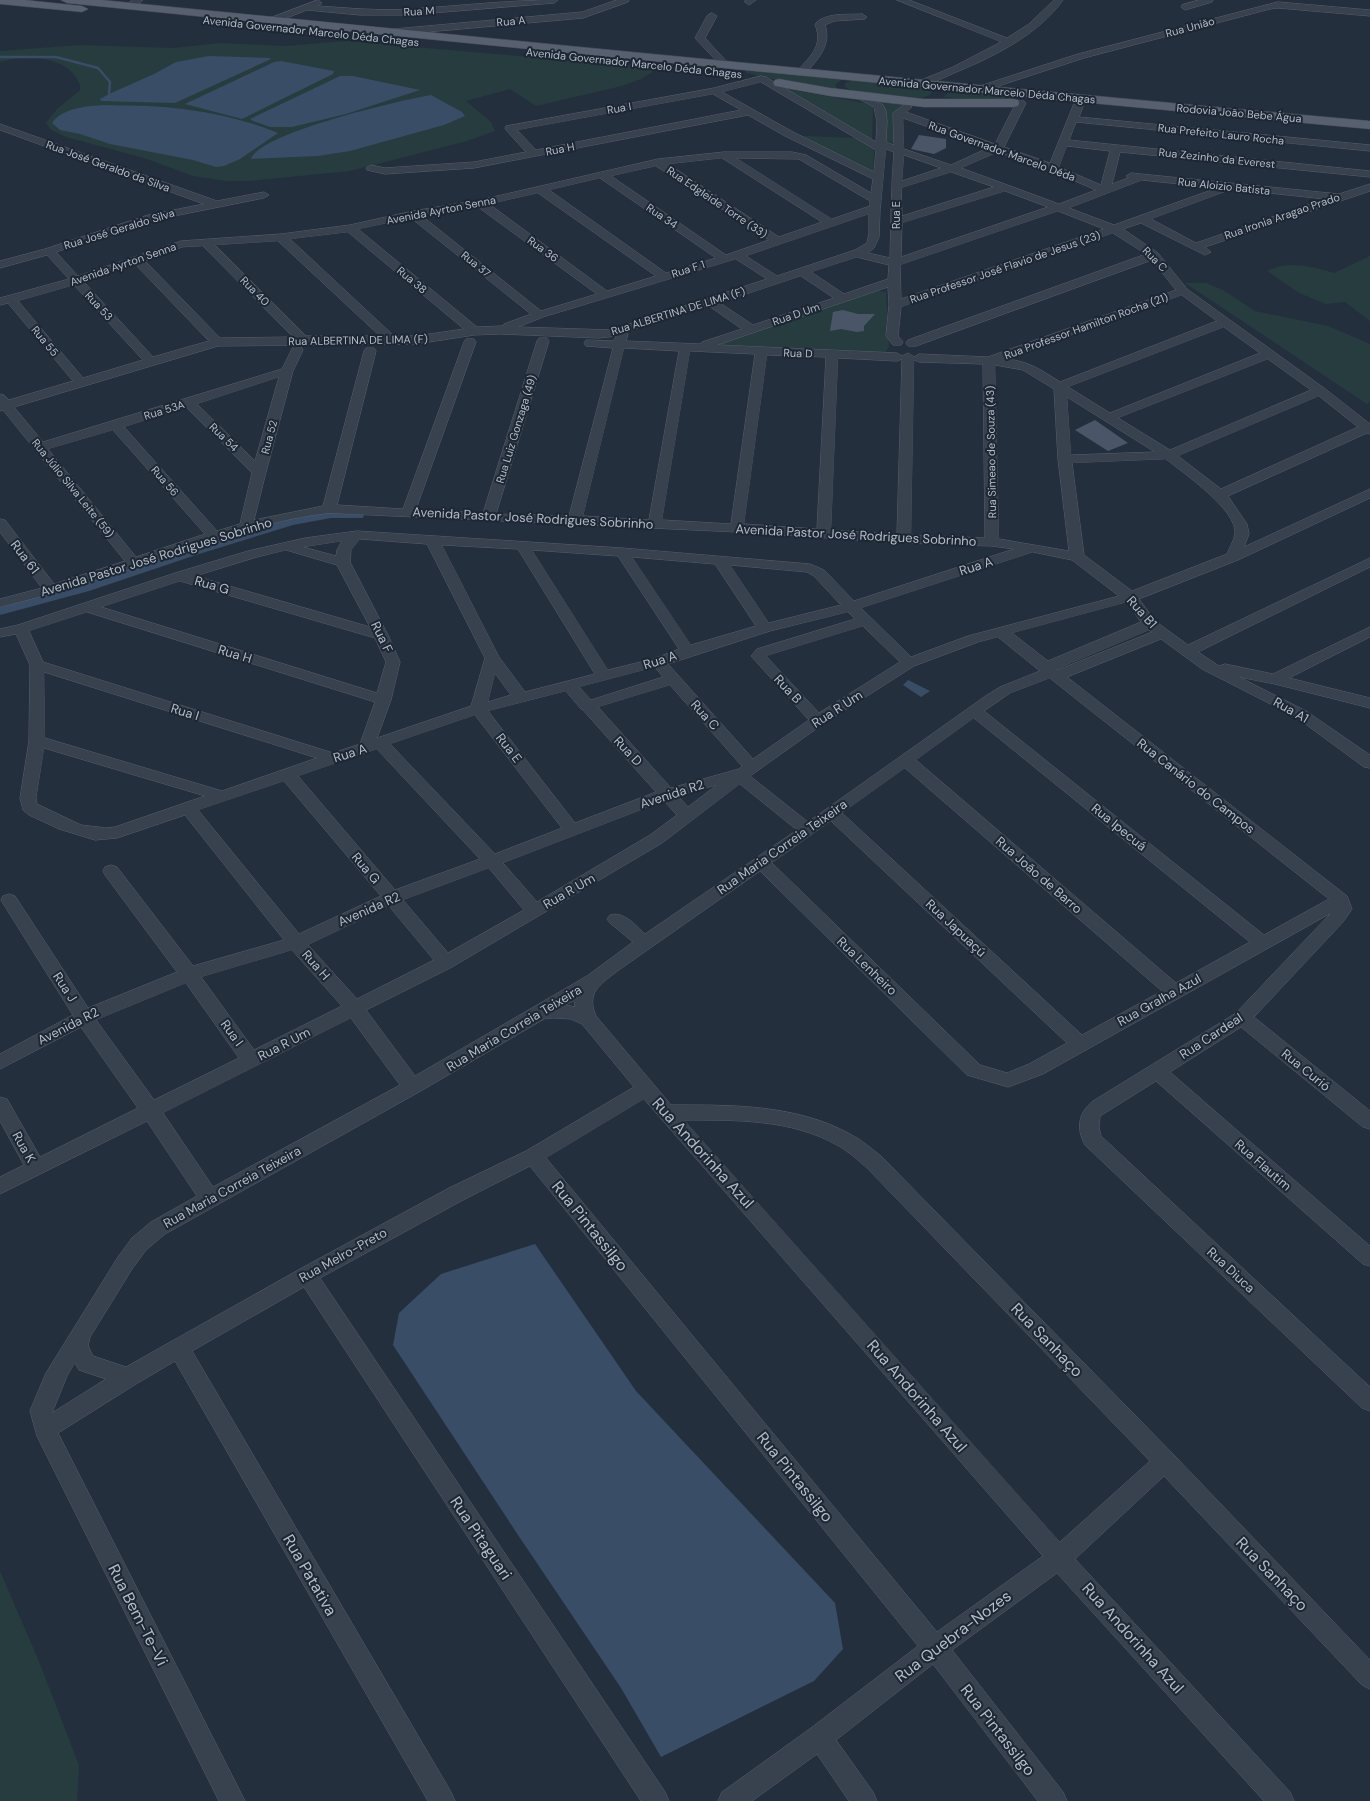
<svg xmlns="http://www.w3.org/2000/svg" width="1370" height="1801" viewBox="0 0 1370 1801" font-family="'DM Sans',sans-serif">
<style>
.green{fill:#263c3f}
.water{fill:#394d67}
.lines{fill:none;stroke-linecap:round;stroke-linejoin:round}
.stream{stroke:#394d67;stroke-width:2.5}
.canal{fill:#394d67;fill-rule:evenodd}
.building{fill:#4a5667}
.minor-casing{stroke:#565f6c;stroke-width:1}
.major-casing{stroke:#414a57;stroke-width:1}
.minor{fill:#38414e;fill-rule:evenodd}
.major{fill:#56606e;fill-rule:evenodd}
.labels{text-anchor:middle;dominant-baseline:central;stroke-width:4;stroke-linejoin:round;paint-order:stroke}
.far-street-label{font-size:11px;fill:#b4bcc9;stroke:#1d2633}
.street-label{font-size:13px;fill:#b4bcc9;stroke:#1d2633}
.near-street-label{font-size:16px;fill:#b4bcc9;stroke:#1d2633}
</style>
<rect width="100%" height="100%" fill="#242f3e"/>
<path class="green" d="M345,41L659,68L641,79L622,86L536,106L510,89L466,101L491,122L495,131L467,141L350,171L250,181H226L193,176L144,158L66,137L50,129L46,123L57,109L80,90C81,85 79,83 77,79C64,55 23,55 0,62V51L80,45L173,48L220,43L285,46Z
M746,68L843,79L836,84V87L842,91L808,87L746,73Z
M855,80L917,87L926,88L932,92L930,95L922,98L854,92L845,87V83Z
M777,87L864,103L872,106L873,109L872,141Z
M948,87L1030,97L993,101L943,97L949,92Z
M867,99L909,105L905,106L895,143L885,141L884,106Z
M805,136L857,138L874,148L873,173L801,137Z
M1370,256V321L1345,302L1326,304L1299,293L1267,271C1287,260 1313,266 1334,273Z
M1185,283H1206L1223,290L1255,311L1328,326L1370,344V402L1367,404Z
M874,290L886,292L889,346L886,352L880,355L723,346L721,344V342Z
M0,1571L38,1659L79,1765L77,1801H0Z"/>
<path class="water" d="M209,56L270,58L271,59L175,103L101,101L100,99L109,94L154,74L176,62Z
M281,61L334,71L333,74L242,119L185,104L274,62Z
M340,76H353L420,90L346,114L292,127H270L253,121L250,119Z
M431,95L462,112L465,116L444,125L350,151L318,156L251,159C259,133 401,100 431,95Z
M103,105C126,106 150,105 173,108C206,111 248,120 278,133L240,159L224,166L216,167L193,160L110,144L80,134L60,130L52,123C62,108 87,106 103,105Z
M908,680L930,691L921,697L903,685Z
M535,1244L636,1391L835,1603L843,1649L814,1681L661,1757L621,1688L518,1535L393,1345L399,1313L441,1274Z"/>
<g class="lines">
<path class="stream" d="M0,57H56L98,68L110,82L109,94"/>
<path class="canal" d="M331,510L363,512L364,515L363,518H331L293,525L199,554L89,591L0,615V607C72,589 141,564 211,541C250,529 290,515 331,510Z"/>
</g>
<path class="building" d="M919,135L946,139V148L934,154L911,149Z
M843,310L858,314H875L864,326V331L857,332L841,329L830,331L833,312Z
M1095,420L1128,443L1108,451L1075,430Z"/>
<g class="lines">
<g class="minor-casing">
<path id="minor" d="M133,0H143L132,8H126L125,6Z
M318,0L322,3L318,6C348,8 379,11 409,9C459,6 508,0 558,0L554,3L408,15H360L307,10L276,22H270L268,20L270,18Z
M617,0H629L628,2L583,18L394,35L389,32L394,29L582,12Z
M746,0H756L749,5L745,2Z
M897,0H909L1007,38L1029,24L1054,0H1063C1038,35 993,57 954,73C943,78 933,83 922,86L919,85L917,83L919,81L953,67L1001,42Z
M1199,0H1213L1212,2L1185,10L1181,7L1182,5Z
M1278,2L1370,10V16L1278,8L1270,9L1084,58L986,90H980L978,88L980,86L1078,54Z
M712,13L717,16L705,38L728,63L730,65L728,67H722L695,38L707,16Z
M862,14L867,17L865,19L834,21L825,25C832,46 817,60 804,75H798L796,73C809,56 824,48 815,24C826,12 847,15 862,14Z
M761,76L766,77L876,142L877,122L874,107L851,95L856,92L859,93L883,105L886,111L887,122L886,142L894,145L893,113L904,105H910L912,107L906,112L995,144L1016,103L1018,101H1024L1026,103L1004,147L1050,163L1075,101L1080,98L1085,101L1079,117L1370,145V151L1076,122L1069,140L1370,171V177L1120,152L1112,184L1128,178L1126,176L1131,173L1339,194L1370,184V191L1205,247L1211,252L1205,255L1141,223L1123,229L1158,253L1187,289L1324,388L1370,424V434L1367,433L1228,496L1247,524L1249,534L1244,547L1370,489V498L1238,560L1139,599L1155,621L1188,645L1370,558V567L1198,652L1219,666L1225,664L1273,674L1370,627V637L1289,678L1370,698V708L1275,684L1239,677L1306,711L1370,755V768L1364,767L1296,717L1202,669L1161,639L1067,677L1347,896L1352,909L1343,922L1254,1017L1370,1111V1129L1363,1127L1241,1027L1170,1072L1370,1246V1266L1363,1264L1156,1081L1100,1116L1099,1127L1101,1136L1370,1387V1411L1362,1408L1085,1145C1076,1128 1078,1113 1093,1101L1236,1013L1331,913L1043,1074L1008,1087L967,1075L760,871L616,972C600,985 586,992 596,1016L671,1105C731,1105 795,1104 850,1134C862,1140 872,1149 882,1157L1173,1454L1370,1660V1689L1362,1685L1164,1476L1075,1559L1290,1792L1294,1801H1264L1057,1573L952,1650L1063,1792L1067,1801H1038L933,1664L836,1740L873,1792L877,1801H849L817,1754L752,1801H718L722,1792L811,1728L918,1646L530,1166L463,1200L320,1278L665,1792L669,1801H641L304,1287L192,1351L451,1792L455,1801H428L175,1361L136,1384L58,1433L245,1801H219L37,1436L30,1411L46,1373L118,1257L132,1238L151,1222L197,1196L147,1121L0,1194V1177L24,1165L0,1121V1097L7,1099L40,1157L138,1108L81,1027L0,1069V1054L73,1015L1,900L3,896L9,894L15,896L88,1008L177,972L105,875L103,871L105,867L111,865L117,867L193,966L284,940L185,815L117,838L95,840L59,829L29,815L23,810L20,798L29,741L30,665L16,634L0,637V629L18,625L175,573L248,551L305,538L357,531L622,548L810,564L824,570L854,601L1014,549L992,546L904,543L737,532L329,513C266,520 205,543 145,564C97,580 49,595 0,607V599L42,588L0,532V519L5,520L54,584L125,561L3,410L0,411V394L4,395L9,400L73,381L8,303L0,305V298L69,279L47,255L0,268V261L45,249L148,215L204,204L0,130V124L217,201L264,192L269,195L264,198L154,220L56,252L78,276L181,241L281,234L350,225L413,211L480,200L658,159L724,152H792L806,155L871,193L873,179L785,136L748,115L474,168L385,174L367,170L366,168L371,165L385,168L474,162L526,152L506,130L505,128L506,126L714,88ZM761,82L876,150L874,172L793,132L722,92ZM713,94L741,110L536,150L517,130ZM903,118L988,148L951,165L904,149ZM1067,146L1110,151L1101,185L1059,167ZM886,149L894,152C891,187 891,223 890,258L868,253L874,248L879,237L880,211ZM998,152L1049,170L1096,190L1059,204L961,168ZM904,155L941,168L902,181ZM722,158L822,222L779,237L668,164ZM736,158L799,159L870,201V206L832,219ZM656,166L769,240L726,255L611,176ZM951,172L994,187L902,216L901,188ZM600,178L716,258L666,273L549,190ZM1142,180L1217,188L1114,225L1069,208ZM1232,189L1325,199L1196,243L1151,219ZM1005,191L1048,207L901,257L902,223ZM538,193L656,276L607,291L489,204ZM478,207L597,294L541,311L422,216ZM1058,211L1104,229L901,299L900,265ZM869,214V233L867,243L855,250L777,276L746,256ZM411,218L531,314L504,324L502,326L477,327L358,229ZM348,232L464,329L416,336H394L290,239ZM1113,233L1146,254L908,340L906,343L908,346H916L1152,260L1176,290L988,357L919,354L914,357L908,353L902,356L897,353L717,345L888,287L889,305L886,336L893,345H901L903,342L898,336L901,307ZM278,241L380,336H306L215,245ZM203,246L293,337L220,338L145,261L182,247ZM857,257L889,265L888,279L844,294L811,272ZM736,259L767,279L611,330L518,327L543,317ZM135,264L209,341L153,357L84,282ZM801,276L834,298L753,325L720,303ZM74,285L143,360L83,378L18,301ZM1182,295L1217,321L1060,382C1041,370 1029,361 1006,359ZM709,306L742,329L702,342L700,344L626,341L628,334L627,332ZM1224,327L1260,353L1110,413L1068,387ZM501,334L599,338L616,336L614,341L586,340L584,343L586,346L613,348L569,516L496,514L549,341L547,338H539L537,341L483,513L416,509L476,342L474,339H466L464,342L403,509L337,505L376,351L374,348H366L364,351L323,506L254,520L266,472L293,371L303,350L301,347H293L282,369L43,442L14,407L218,346L416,344L474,335ZM624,348L679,351L649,520L583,516ZM690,351L755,354L731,524L662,520ZM767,355L826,357L817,529L744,524ZM838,358L897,361L902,359L897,534L831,530ZM1268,359L1311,390L1170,450L1118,418ZM914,360L919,362L983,364L985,538L911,535ZM995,365L1023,370L1054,389L1058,459L1069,551L999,539ZM279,377L255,461L197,404ZM1319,396L1358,427L1221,489L1178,456ZM1067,397L1155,452L1071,455ZM186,407L252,473L240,524L217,531L124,427ZM113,430L205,534L136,557L48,449ZM1166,459C1183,473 1238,510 1235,534C1234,541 1229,548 1227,554L1132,591L1084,555L1072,463ZM360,539L427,544L485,658L471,706L377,738L391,700L400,662L388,635L350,562L351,550ZM342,541L337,550L336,556L303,547ZM442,545L518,549L595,674L525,692L499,657ZM286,550L337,565L370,627L195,576L257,557ZM532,550L618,556L679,649L653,659L608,670ZM1033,552L1072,560L1119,596L968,636L911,657L861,608ZM632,557L715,564L756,626L691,645ZM730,565L807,572L814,576L841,605L769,623ZM180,581L375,638L386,662L377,693L101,607ZM1127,602L1141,622L1048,661L1012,633ZM87,612L375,702L360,744L333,753L43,662L29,631ZM848,612L855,619L757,649L751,656L809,720L753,759L668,664L770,631ZM863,626L900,662L819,713L766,656ZM1149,630L1152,632L1058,670L1057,669ZM998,637L1040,671L1000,687L987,695L808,822L750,776L823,724L914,666L978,642ZM655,667L663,677L591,700L579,687ZM44,672L317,758L222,791L45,738ZM495,673L511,695L488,702ZM1050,678L1051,679L1329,899L1264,935L984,711L1010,693ZM670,685L742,766L739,769L671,788L598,707ZM566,691L581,709L583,710L656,792L575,823L488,711ZM475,715L562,828L495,854L390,744ZM974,718L1250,942L1176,983L916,760ZM44,748L205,796L115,827L106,828L81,825L37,804L36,798ZM377,749L480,859L395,890L298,776ZM905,768L1162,991L1082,1035L842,813ZM284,781L381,896L299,934L198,810ZM740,784L797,830L645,934C635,925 624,911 610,915L607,919L610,923L633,942L587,976L415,1076L366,1010L452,967L662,843ZM717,785L688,807L678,796ZM664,801L677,815L650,835L537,902L503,863ZM831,821L1067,1043L1029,1064L1007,1073L980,1065L772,863ZM489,868L524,910L448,953L403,900ZM389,906L434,960L357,999L308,945ZM292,950L342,1006L254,1050L201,977ZM186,983L239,1058L154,1100L96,1020ZM574,1001L575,1007L566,1005ZM351,1018L400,1085L213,1187L163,1113ZM555,1018L571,1019L582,1024L634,1087L526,1151L449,1188L300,1269L126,1367L93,1356L88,1346L90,1337L132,1269L146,1250L165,1234L419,1092L544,1019ZM644,1099L1043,1556L937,1632L546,1158ZM684,1120C735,1120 791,1119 837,1145C848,1151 858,1160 868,1169L1150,1461L1060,1542ZM75,1363L79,1370L106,1379L52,1413L67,1376Z"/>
</g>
<g class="major-casing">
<path id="major" d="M0,0H25L82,6L88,9L82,12L0,4Z
M61,0H102C525,42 947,83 1370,121V129C935,89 501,47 67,3Z
M779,79L830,88L924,99H1013L1018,100L1019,103L1018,106L1013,107H924L830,96L775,86L773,83L775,80Z"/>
</g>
<use href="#minor" class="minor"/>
<use href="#major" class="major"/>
</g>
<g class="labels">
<g class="far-street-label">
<text transform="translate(419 11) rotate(-3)">Rua M</text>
<text transform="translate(511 21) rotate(-5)">Rua A</text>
<text transform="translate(1190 27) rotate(-15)">Rua União</text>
<text transform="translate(311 31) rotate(6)">Avenida Governador Marcelo Déda Chagas</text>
<text transform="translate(634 63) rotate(6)">Avenida Governador Marcelo Déda Chagas</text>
<text transform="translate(987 90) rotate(5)">Avenida Governador Marcelo Déda Chagas</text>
<text transform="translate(619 108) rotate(-10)">Rua I</text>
<text transform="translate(1239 113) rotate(5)">Rodovia João Bebe Água</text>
<text transform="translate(1221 134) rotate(6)">Rua Prefeito Lauro Rocha</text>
<text transform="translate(560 149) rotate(-11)">Rua H</text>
<text transform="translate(1002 151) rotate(20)">Rua Governador Marcelo Déda</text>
<text transform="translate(1217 158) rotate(6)">Rua Zezinho da Everest</text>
<text transform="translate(108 166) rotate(20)">Rua José Geraldo da Silva</text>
<text transform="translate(1224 186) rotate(6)">Rua Aloizio Batista</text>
<text transform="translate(717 202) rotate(34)">Rua Edgleide Torre (33)</text>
<text transform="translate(441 210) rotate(-11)">Avenida Ayrton Senna</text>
<text transform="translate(896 215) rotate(-90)">Rua E</text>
<text transform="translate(662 216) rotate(34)">Rua 34</text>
<text transform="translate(1282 216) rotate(-19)">Rua Ironia Aragao Prado</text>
<text transform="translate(119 229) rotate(-17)">Rua José Geraldo Silva</text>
<text transform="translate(543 249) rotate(36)">Rua 36</text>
<text transform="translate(1155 259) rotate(45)">Rua C</text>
<text transform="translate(123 264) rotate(-19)">Avenida Ayrton Senna</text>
<text transform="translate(476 264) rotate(39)">Rua 37</text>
<text transform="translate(1005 267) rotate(-19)">Rua Professor José Flavio de Jesus (23)</text>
<text transform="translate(688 269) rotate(-18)">Rua F 1</text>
<text transform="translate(412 280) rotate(40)">Rua 38</text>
<text transform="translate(255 291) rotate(45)">Rua 40</text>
<text transform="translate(99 306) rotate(47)">Rua 53</text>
<text transform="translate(678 311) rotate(-17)">Rua ALBERTINA DE LIMA (F)</text>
<text transform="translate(796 314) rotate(-19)">Rua D Um</text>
<text transform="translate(1086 326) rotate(-20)">Rua Professor Hamilton Rocha (21)</text>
<text transform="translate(358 340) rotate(-1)">Rua ALBERTINA DE LIMA (F)</text>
<text transform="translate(45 341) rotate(50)">Rua 55</text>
<text transform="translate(798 353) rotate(2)">Rua D</text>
<text transform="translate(164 410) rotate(-17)">Rua 53A</text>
<text transform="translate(516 429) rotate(-73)">Rua Luiz Gonzaga (49)</text>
<text transform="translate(224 437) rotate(44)">Rua 54</text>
<text transform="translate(269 437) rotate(-75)">Rua 52</text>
<text transform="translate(991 452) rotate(-91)">Rua Simeao de Souza (43)</text>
<text transform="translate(165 481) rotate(49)">Rua 56</text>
<text transform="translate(73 488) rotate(51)">Rua Júlio Silva Leite (59)</text>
</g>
<g class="street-label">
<text transform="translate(533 518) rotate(3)">Avenida Pastor José Rodrigues Sobrinho</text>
<text transform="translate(856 535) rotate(3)">Avenida Pastor José Rodrigues Sobrinho</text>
<text transform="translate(25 557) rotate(53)">Rua 61</text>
<text transform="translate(156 557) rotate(-17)">Avenida Pastor José Rodrigues Sobrinho</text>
<text transform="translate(976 566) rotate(-18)">Rua A</text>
<text transform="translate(212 585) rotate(16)">Rua G</text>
<text transform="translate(1142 612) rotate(48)">Rua B1</text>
<text transform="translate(382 637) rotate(64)">Rua F</text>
<text transform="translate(235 654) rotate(17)">Rua H</text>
<text transform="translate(660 660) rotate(-18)">Rua A</text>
<text transform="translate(788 689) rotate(47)">Rua B</text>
<text transform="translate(837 709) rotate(-33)">Rua R Um</text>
<text transform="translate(1291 710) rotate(30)">Rua A1</text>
<text transform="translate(185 712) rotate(17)">Rua I</text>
<text transform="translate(705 715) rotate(48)">Rua C</text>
<text transform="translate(509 748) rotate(52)">Rua E</text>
<text transform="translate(628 751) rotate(47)">Rua D</text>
<text transform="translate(350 753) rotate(-18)">Rua A</text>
<text transform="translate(1196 786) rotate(38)">Rua Canário do Campos</text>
<text transform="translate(672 794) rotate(-18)">Avenida R2</text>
<text transform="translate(1119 827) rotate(39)">Rua Ipecuá</text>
<text transform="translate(782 847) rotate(-35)">Rua Maria Correia Teixeira</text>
<text transform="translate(366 868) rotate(50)">Rua G</text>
<text transform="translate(1039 875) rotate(41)">Rua João de Barro</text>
<text transform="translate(569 891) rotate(-30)">Rua R Um</text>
<text transform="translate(369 909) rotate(-24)">Avenida R2</text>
<text transform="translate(956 928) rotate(43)">Rua Japuaçú</text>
<text transform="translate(316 965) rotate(49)">Rua H</text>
<text transform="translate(867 966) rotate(44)">Rua Lenheiro</text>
<text transform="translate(65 987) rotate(57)">Rua J</text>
<text transform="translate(1159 1000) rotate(-29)">Rua Gralha Azul</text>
<text transform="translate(68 1026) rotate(-27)">Avenida R2</text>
<text transform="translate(514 1028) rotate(-31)">Rua Maria Correia Teixeira</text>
<text transform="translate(232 1033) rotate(54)">Rua I</text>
<text transform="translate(1211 1036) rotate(-33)">Rua Cardeal</text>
<text transform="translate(284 1044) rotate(-27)">Rua R Um</text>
<text transform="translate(1306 1070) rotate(39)">Rua Curió</text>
<text transform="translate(24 1147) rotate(61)">Rua K</text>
<text transform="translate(1263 1165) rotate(41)">Rua Flautim</text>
<text transform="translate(232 1187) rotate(-29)">Rua Maria Correia Teixeira</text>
<text transform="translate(343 1255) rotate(-29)">Rua Melro-Preto</text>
<text transform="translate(1231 1270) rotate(43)">Rua Diuca</text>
</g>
<g class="near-street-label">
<text transform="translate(703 1153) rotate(48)">Rua Andorinha Azul</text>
<text transform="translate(590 1226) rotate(51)">Rua Pintassilgo</text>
<text transform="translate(1047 1340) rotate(46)">Rua Sanhaço</text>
<text transform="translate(917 1396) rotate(49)">Rua Andorinha Azul</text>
<text transform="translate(795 1477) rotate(51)">Rua Pintassilgo</text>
<text transform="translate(481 1538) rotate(56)">Rua Pitaguari</text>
<text transform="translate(1272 1574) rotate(46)">Rua Sanhaço</text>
<text transform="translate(310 1575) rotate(60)">Rua Patativa</text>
<text transform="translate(138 1615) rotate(63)">Rua Bem-Te-Vi</text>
<text transform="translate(953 1636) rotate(-37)">Rua Quebra-Nozes</text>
<text transform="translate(1133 1638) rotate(48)">Rua Andorinha Azul</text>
<text transform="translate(998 1730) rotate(52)">Rua Pintassilgo</text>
</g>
</g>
</svg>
